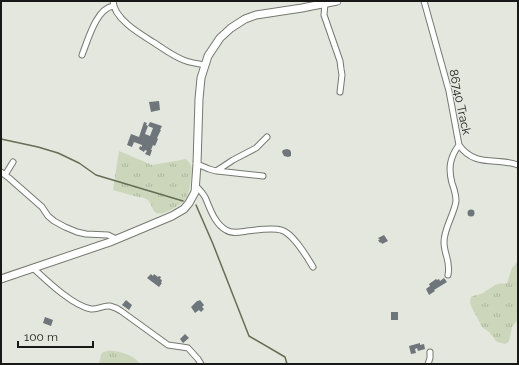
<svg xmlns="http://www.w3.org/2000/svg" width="519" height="365" viewBox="0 0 519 365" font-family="Raleway,sans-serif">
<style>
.grass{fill:url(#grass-tufts)}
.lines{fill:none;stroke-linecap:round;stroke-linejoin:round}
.stream{stroke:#656e55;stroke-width:1.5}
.building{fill:#6e757b}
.street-casing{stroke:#767971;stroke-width:7}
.secondary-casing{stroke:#767971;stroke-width:9}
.street{stroke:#fff;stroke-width:5}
.secondary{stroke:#fff;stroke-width:7}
.labels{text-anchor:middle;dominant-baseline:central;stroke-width:3;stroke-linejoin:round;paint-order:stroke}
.street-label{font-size:12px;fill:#181916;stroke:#e3e7de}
</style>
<defs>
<pattern id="grass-tufts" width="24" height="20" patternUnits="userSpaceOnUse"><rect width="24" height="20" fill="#cbd6bb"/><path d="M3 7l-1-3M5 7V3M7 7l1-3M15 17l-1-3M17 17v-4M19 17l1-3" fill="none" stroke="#aeb7a0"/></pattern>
</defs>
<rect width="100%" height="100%" fill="#e3e7de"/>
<path class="grass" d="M119,151L152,165L186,159C195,167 191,175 190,185C189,190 188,195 185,200C180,205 161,218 155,212C151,208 152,202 146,199C143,197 138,197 134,196C127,194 120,192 113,190Z
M518,261V320L512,327L509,341L507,343L505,344L497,342L489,332L482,327L472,308L470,303L471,297C475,295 479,295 483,293C488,290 492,286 498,284C501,283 504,284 507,283L512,268Z
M107,351C118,350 134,355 140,364H99L101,355L103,352Z"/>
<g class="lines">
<path class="stream" d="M1,139L38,147L58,153L79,163L96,175L183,201
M196,205L213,244L249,336L285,357L287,364"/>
</g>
<path class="building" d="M159,101L160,110L151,112L149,102Z
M144,122L147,123L146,125L148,126L145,134L150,136L153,128L148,126L150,122L162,126L160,130H161L157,138L158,139L155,146L153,145L151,150H152L150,156L145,154L147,151L145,150L144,152L139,149L140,146L142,147V145L134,142L132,147L127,145L131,134L139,137Z
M287,149L290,150L291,152V156L288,157L284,156L282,152L283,150Z
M467.5 213a3.5 3.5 0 1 1 7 0a3.5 3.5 0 1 1-7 0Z
M384,235L388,241L382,244L381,242L380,243L378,240H380L378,238Z
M151,274L153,276L154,274L158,277L159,276L161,277L160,279L162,280L161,283H162L159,287L147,278Z
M444,278L447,282L434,290L435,291L429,295L426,289L430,286L429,284L436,279L437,280L439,279L440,281Z
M126,300L132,305L129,310L122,305Z
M200,300L204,305L202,307L204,309L201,312L199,310L195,313L191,307L197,301H198Z
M391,312H398V320H391Z
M45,317L53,320L51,326L43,323Z
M185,334L189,338L183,343L180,339Z
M420,343V345L424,344L425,349L418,351L417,348L415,349L416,353L411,354L409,346Z"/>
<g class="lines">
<g class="street-casing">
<path id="street" d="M113,1C114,19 140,34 153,42C164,49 174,57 186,61C192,63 199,64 205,65
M424,1L449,91L459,145C475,168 497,157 518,165
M325,3L324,15L340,61L341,69L342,75L340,92
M82,55C88,40 96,9 113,6
M197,164L209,169L216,171L224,166L233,160L256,148L267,137
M217,171L263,176
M1,172L9,178L42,207L48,216L54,221L65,227L77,232L86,234L108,235L116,239
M5,175L13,162
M195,185C198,188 202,192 205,197C210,208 214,223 226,230C232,234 240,232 247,231C255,230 274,228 281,230C293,233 307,257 313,267
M33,268C47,281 73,306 91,309C98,310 103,305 110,306C114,307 118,309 121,311L168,345L182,347L188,348L198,359L201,364
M448,275C451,261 444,255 444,242C444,228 454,215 456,201C456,194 454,189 452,183C448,168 450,157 459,145
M428,364L430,358V352"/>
</g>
<g class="secondary-casing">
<path id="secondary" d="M1,279L110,242L172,216L184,209L189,203L195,192L197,164L199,99L201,78L208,56L220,38L231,28L245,19L256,15L302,8L337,1"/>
</g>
<use href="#street" class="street"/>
<use href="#secondary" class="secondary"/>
</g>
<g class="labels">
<g class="street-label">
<text transform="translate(460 102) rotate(78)">86740 Track</text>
</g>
</g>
<rect width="519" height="365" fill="none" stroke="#181916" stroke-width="4"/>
<path d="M18 341v6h75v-6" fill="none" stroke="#181916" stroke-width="2"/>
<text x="24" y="341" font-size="12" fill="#181916" stroke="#e3e7de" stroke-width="3" paint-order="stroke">100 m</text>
</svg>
